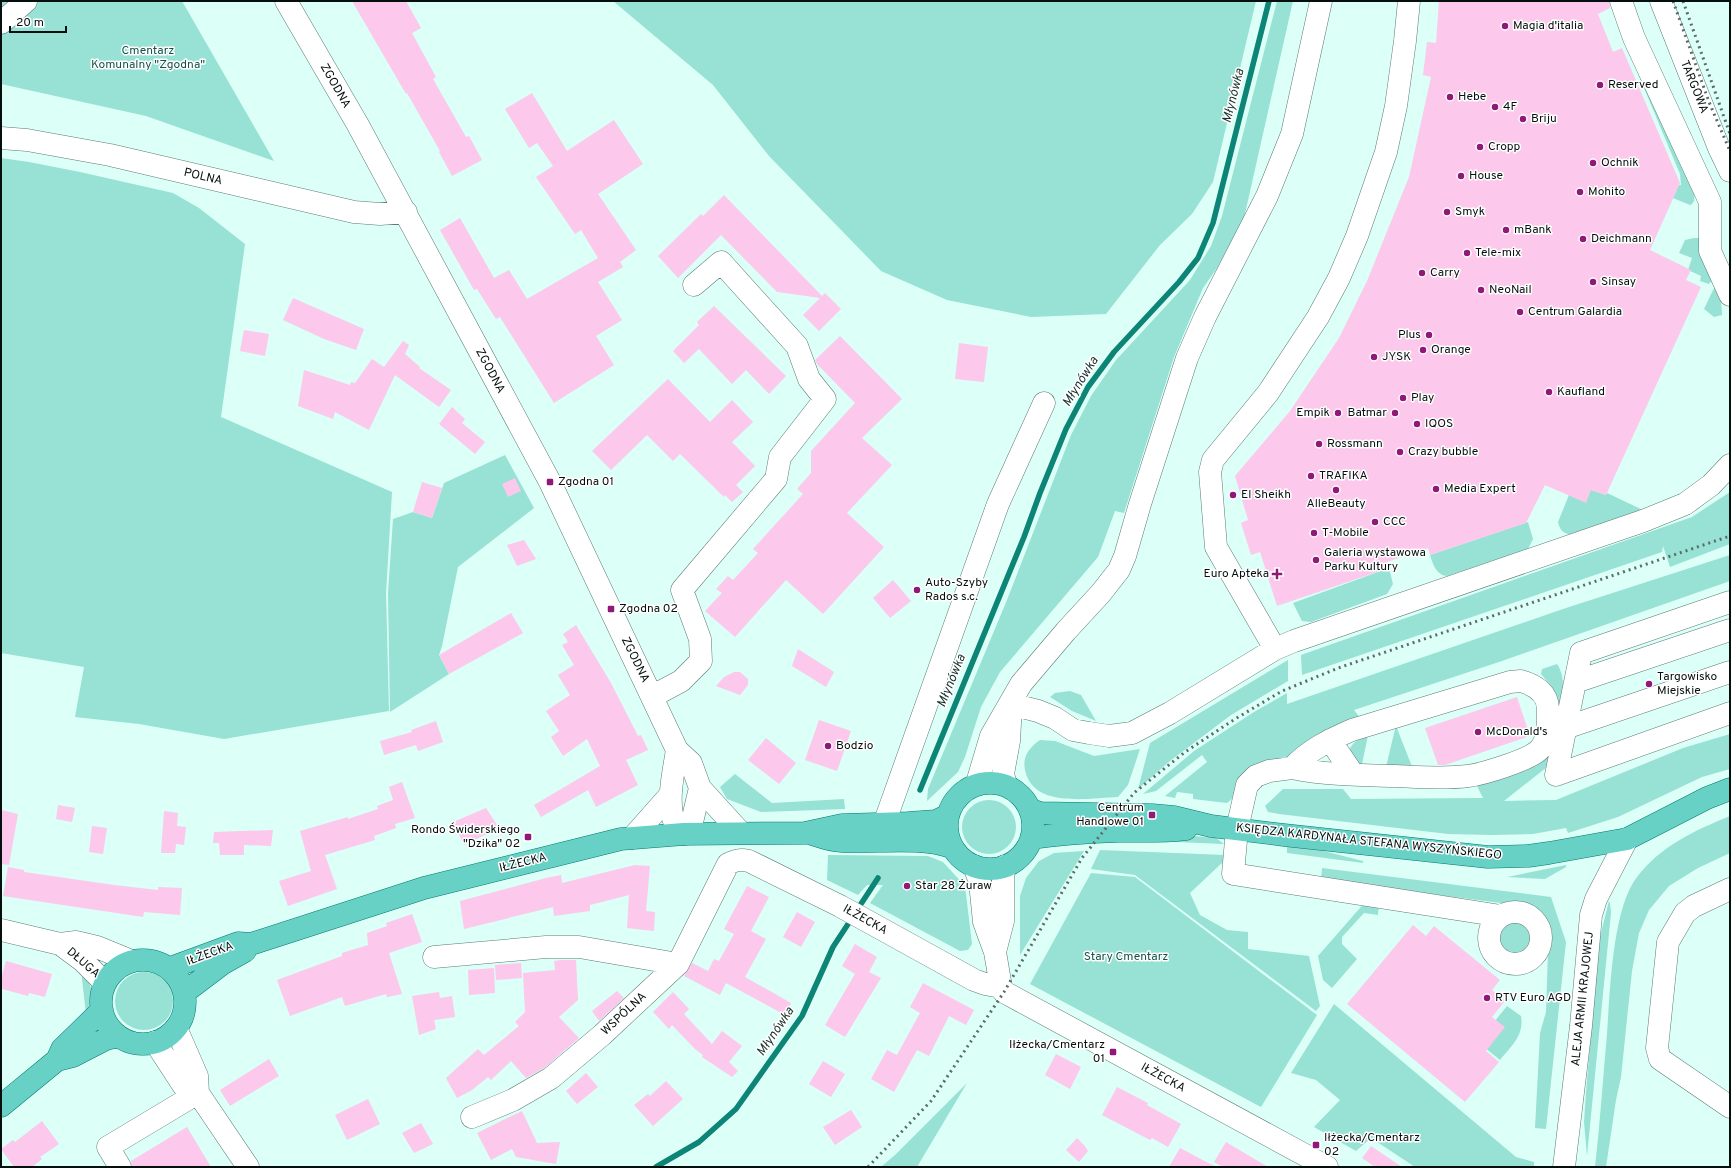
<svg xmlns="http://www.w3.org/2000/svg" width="1731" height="1168" viewBox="0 0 1731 1168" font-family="Overpass,sans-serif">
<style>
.green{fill:#97e2d4}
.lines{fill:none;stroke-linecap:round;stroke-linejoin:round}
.stream{stroke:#0c8476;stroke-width:5.5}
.building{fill:#fcc8eb}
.minor-casing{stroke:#5c7b75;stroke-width:23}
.major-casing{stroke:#047a6d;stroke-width:23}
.minor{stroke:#fff;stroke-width:22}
.major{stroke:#68d1c6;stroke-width:22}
.rail{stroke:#596e6a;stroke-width:3;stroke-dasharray:2 4;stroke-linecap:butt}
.poi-dot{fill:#901978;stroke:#fff;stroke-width:1.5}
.labels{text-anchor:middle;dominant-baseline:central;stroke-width:3;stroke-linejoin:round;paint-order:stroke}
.poi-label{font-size:12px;fill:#05100e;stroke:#fff;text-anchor:start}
.park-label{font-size:12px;fill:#165249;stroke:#fff}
.street-label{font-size:12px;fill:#05100e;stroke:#fff}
.water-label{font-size:13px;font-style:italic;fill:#1a312d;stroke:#fff}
</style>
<rect width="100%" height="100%" fill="#dcfff7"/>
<path class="green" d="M1,1H182L274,161L146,116L1,84Z
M613,1H1256L1213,182L1192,214L1160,245L1106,314L1031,317L947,300L881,271L769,156L713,85Z
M1277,1H1293L1244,218L1217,268L1203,288L1174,357L1124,513L1115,511L1098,557L1000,672L981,707L965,757L958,772L927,801L928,789L1007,600L1071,435L1091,396L1116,360L1190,280L1211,246L1222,216Z
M1634,64L1695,192L1694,201L1692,204L1690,205L1673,198L1679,185H1681L1680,174Z
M1,158L29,162L80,172L173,193L199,208L245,244L221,417L392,492L386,593L389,711L224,739L139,724L75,717L84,667L1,653Z
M1694,238H1699L1712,280L1709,284L1700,281L1701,276L1688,270L1692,258L1679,253L1685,240Z
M1715,286C1720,297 1722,304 1722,315L1714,317L1704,309Z
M505,455L534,508L458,567L442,646L439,655L449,674L390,712L388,593L393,519L413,512L432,518L444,483Z
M1591,490L1606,495L1607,493L1645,511L1573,535C1564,534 1560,531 1558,522L1569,495Z
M1730,492V544L1670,567L1663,546L1662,552L1302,675L1301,655L1692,517Z
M1528,522L1533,539L1528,549L1447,576C1436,575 1433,564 1430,555Z
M1730,555V581L1502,661L1354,710L1364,723L1237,784L1232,799L1227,803L1193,799V794L1177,792L1175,798L1165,796L1207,762L1202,755L1156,791L1143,794L1194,751L1254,712L1287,693V704L1563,609Z
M1389,568L1393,584L1387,594L1311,622L1302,621L1293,603Z
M1288,660V681L1231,715L1170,761L1138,789L1150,743Z
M1557,664C1567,679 1562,697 1560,713C1559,694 1553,688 1541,674L1542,669Z
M1070,691L1081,695L1096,721L1072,711L1050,697L1055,693Z
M1396,725L1398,731L1413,769L1386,767Z
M1730,734V769L1702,777L1618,817L1568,833L1566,828L1533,834L1493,835L1448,834L1279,814L1268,812L1265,806L1283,789H1343L1351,799L1483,798L1475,782L1551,751L1552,763L1504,801L1556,800L1683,748Z
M1368,735L1361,769L1349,751C1352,742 1359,739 1368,735Z
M1040,740L1055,741L1094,756L1140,749L1128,785L1118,797C1089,798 1033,809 1025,770C1022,756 1030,747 1040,740Z
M735,774L772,803L844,799L845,809L761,812L727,799L720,787Z
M962 827a27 27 0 1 1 54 0a27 27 0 1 1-54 0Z
M1730,816V853L1698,868L1669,886L1649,910L1639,933L1632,971L1621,1077L1616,1100L1606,1167H1595C1600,1123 1603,1078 1607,1034C1610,993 1612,909 1637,877C1662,845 1694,831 1730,816Z
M1194,836L1216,838L1224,844L1103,839Z
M1287,845L1308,847L1363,861V863L1287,853Z
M1100,850L1225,855L1224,861L1190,893L1200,915L1227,930L1248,932V949L1309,956L1320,1006L1316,1011L1135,875L1091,869Z
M1084,851L1020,955V896L1026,878L1039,861L1054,853Z
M828,855L928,856L943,862L965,886L972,944L968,950L960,951L870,903L883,885H867L858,895L827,880Z
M1566,865V867L1545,879L1507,877Z
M1322,868L1551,897L1566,942L1546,1129L1535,1128L1540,1033L1546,1012L1548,951L1546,930L1535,916L1525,908L1509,904L1321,880Z
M1091,873L1135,877L1317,1015L1261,1107L1030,984Z
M1366,901L1379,902L1378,915L1364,913L1342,937V944L1357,959L1332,988L1323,980L1318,956Z
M1609,901L1610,903L1611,913L1587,1156L1584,1122L1586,1092L1599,941Z
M1498 938a16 16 0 1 1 32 0a16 16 0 1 1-32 0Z
M83,971C93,987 95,997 86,1014L82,979Z
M115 1001a29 29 0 1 1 58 0a29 29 0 1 1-58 0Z
M1334,1004L1516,1157L1534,1162V1167H1415L1371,1138L1356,1151L1314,1127L1340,1100L1316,1080L1291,1073Z
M1507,1006L1521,1016C1524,1036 1512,1045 1500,1060L1478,1042Z
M967,1083L917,1167H881L896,1154Z"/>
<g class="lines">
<path class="stream" d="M920,790L1024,537L1040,493L1066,429L1088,387L1114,352L1179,282L1198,258L1213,223L1269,1
M857,910L878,878
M656,1167L699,1142L736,1109L802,1016L833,947L852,918"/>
</g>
<path class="building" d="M352,1H406L421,28L412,33L436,77L433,79L466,137L469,136L482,160L452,176L439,152L440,151L407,93L406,94Z
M1439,1H1609L1610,8L1598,14L1613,52L1622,48L1680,183L1650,250L1691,270L1686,280L1701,287L1606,495L1591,490L1586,503L1545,485L1526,523L1430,555L1428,548L1387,562L1389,568L1277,606L1260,552L1251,555L1241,523L1248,520L1235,476L1290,411L1339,338L1367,281L1409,177L1431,77L1423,75L1427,42L1436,43Z
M532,93L567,151L614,120L643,164L598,194L636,250L620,262L623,267L598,282L622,320L596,336L614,365L554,403L500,317L496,319L477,289L474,290L440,230L460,218L494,278L509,270L527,299L598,258L581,230L575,234L536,177L553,166L537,143L529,148L505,109Z
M724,195L822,296L825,293L841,309L819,331L803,315L820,298L777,292L721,235L678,278L658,256L701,214L703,216Z
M293,298L364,329L356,350L324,339L283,320Z
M714,306L786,376L769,394L746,370L732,384L699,349L684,363L673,351L699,325L697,322Z
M244,330L269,334L265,356L240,351Z
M840,336L902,399L862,438L892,465L847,513L884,547L823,614L786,580L735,637L705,611L722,593L716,589L728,576L733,580L758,553L753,549L803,494L797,489L811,473V451L855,403L817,364L815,360Z
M403,341L409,345L405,354L420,367L419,368L451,390L439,407L395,375L369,430L335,412L333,419L298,406L304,370L350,385L351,382L355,383L372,359L384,367Z
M959,343L988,347L984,382L955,379Z
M668,379L710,422L732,400L753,422L732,442L755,466L736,485L743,492L732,502L725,495L724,497L680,454L673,461L647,435L611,470L592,451Z
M452,407L465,419L462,423L485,442L475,454L439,424Z
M515,478L521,491L508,497L502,484Z
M422,482L442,488L432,518L413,512Z
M524,540L536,559L517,566L507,545Z
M893,580L911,601L890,618L873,598Z
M511,613L523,633L449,674L439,655Z
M576,625L611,683L638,736L641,735L648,750L626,760L638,785L596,807L588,790L541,817L534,805L600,766L587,739L563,756L551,737L559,731L546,711L570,695L558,675L574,665L562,645L568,642L563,634Z
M798,649L834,672L826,687L792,666Z
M734,672H740L748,679V685L740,695L716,686L724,677Z
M1517,697L1530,736L1445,765H1438L1425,728Z
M819,720L851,731L837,771L805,760Z
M436,721L443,742L418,751L416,745L384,755L380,741L412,732L411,730Z
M766,738L796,763L779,784L748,760Z
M402,782L415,818L395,824L396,828L374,836L375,840L325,855L337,889L288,906L279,881L311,871L300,831L348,817V819L378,809L377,806L393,800L389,787Z
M58,805L75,808L72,822L56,819Z
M486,808L499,828L464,845L453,822Z
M1,810L18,814L9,865L1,864Z
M164,811L178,813L177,826L186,827L184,845L176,844L175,853H161Z
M92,826L107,828L103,854L89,852Z
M273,830L271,846L244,845V855H220L219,843H213L214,832Z
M635,865L650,866L646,911L655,912L654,931L627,928L629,895L590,905V911L554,916L553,907L464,929L460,901L546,878L561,875L562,883Z
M8,867L24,870V872L114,885L158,890V887L182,888L180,915L144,912L143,917L3,896Z
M747,886L769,897L751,931L766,939L745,977L791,1003L785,1015L726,983L720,995L684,976L692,963L708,971L714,959L719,961L734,934L724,929Z
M797,912L815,922L801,947L783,937Z
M412,914L422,942L389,953L402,994L387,997L386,994L345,1006L342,997L290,1016L277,980L342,956V953L368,945L367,933L387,926L386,923Z
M1413,925L1426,936L1434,926L1500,980L1492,990L1505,1001L1492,1017L1505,1027L1486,1051L1499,1062L1465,1102L1347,1004Z
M855,944L877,957L869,972L881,978L845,1037L825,1025L855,974L842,966Z
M561,960H576L578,1000L559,1017L579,1038L544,1068L526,1078L511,1061L491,1080L488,1077L472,1090L457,1098L446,1078L478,1049L484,1055L519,1026L515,1022L525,1012L523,973L555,970L554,961Z
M6,961L52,974L45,997L29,993L28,996L2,989L1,979Z
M521,963L522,978L496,980L495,965Z
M494,968L495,993L469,995L468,970Z
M923,983L974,1010L966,1025L949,1016L929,1056L917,1050L894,1092L871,1079L887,1050L897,1055L920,1013L910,1007Z
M617,991L624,998L599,1021L592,1011Z
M439,992L440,998L452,996L455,1017L434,1020L436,1029L419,1035L412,996Z
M673,992L689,1009L684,1014L712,1044L722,1031L742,1046L729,1062L738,1071L732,1077L702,1057L703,1055L695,1049L672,1025L669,1029L653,1012Z
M1056,1054L1081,1067L1070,1089L1045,1075Z
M269,1059L279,1076L230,1106L220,1090Z
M823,1061L845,1074L831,1097L809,1084Z
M586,1073L598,1087L577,1104L566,1091Z
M666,1081L683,1099L653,1126L634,1105L648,1094L650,1096Z
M1117,1087L1148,1103L1147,1105L1181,1124L1168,1147L1152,1138L1150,1140L1102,1115Z
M368,1099L380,1124L347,1140L335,1115Z
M851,1110L862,1127L835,1145L823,1127Z
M522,1111L537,1143L560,1142L556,1164L516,1157L512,1149L491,1160L477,1133Z
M42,1121L59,1144L40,1157L42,1159L32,1167H14L1,1149L13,1140L15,1142Z
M421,1123L433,1144L414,1153L402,1133Z
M187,1127L211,1167H132L131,1161Z
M1077,1138L1084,1145L1088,1151L1079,1162L1066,1150Z
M1226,1142L1268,1167H1223L1214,1162Z
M1371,1146L1402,1167H1375L1362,1158Z
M1180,1148L1216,1167H1169Z"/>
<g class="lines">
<g class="minor-casing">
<path id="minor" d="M286,1L358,125L550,482L677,750L691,763L700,788L740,832
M1621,1L1634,38L1710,202V251L1730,295
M1661,1L1719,148L1730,171
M1,23L26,1
M1,138L27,140L110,155L354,212L380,214L406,212
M1730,602L1581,653L1556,775L1730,713
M1275,649L1294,641L1643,521L1685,504L1711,485L1730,465
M1521,681C1535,685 1548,693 1548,709C1548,722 1549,740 1539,750C1529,760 1483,774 1468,776C1444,779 1419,777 1395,776C1360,775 1325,775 1292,768C1309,750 1329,740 1352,730L1510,682Z
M1575,682L1730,630
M653,696L681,681L701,661L700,639L682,590L776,479L780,457L825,399L809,379L797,346L721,262L694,285
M1011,704L1038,711L1055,718L1073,730L1089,733L1109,736L1132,733L1170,713L1275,649L1216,547L1210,472L1213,460L1268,393L1318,317L1339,278L1357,236L1386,152L1396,106L1405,41L1409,1
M1565,728L1730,672
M1330,740L1353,774
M677,750C674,770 665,806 676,825C678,828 681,831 684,834L692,822L700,788
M1292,768L1269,771L1256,776L1247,785L1237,829L1233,874L1501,916
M977,783L991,736L1021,684L1066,631L1101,593L1119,570L1125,556L1140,504L1187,358L1205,317L1267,196L1292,134L1321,1
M1006,785L1003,774L1009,741L1011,705
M884,824L998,504L1044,403
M632,838L670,795
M974,866L980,882L984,922L995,952L1001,987L1004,992L1327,1167
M1730,889L1694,906L1685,913L1668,942L1657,1048L1660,1059L1730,1107
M1489 938a26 26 0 1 1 52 0a26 26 0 1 1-52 0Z
M1,930L60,944L76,942L97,947L131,961
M60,944L83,961L105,983
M995,952L1003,921V877L1005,866
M434,957L546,947H579L678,964
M176,1028L197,1076L198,1093L248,1167
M155,1042L183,1085L198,1093
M472,1117L513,1100L551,1078L602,1035L678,964L728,864C736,860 740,859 749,861L840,906L974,980L985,984L1001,987
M120,1167L108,1147L198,1093
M1564,1167L1581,1026L1591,915L1596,899L1627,839"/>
</g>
<g class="major-casing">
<path id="major" d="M947 826a43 43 0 1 1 86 0a43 43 0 1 1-86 0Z
M1031,810L1040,813L1152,815L1174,817L1211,826L1284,835L1488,857L1528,856L1549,853L1627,839L1707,798L1730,789
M812,834C821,837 832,841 841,841C875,843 921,836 951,847
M1031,838C1060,834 1089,832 1118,831C1140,831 1163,832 1186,829
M101 1002a42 42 0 1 1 84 0a42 42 0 1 1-84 0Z
M170,968L238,943L251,944L424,888L621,839L684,834L805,833L842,825L908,823L936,821L948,815
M185,992L222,964L245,951
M57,1060L62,1049L102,1010
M1,1106L57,1060L73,1056L106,1039L118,1036"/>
</g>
<use href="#minor" class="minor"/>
<use href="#major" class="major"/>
<path class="rail" d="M1673,1L1709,102L1730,151
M1683,1L1730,134
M868,1167L931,1101L1004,992L1082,858L1134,793L1185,752L1235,719L1282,691L1341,667L1730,536"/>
</g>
<g class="poi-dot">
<circle cx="1505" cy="26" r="4"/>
<circle cx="1600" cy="85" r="4"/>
<circle cx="1450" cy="97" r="4"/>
<circle cx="1495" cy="107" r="4"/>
<circle cx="1523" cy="119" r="4"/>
<circle cx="1480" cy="147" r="4"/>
<circle cx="1593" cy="163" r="4"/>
<circle cx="1461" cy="176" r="4"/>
<circle cx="1580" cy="192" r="4"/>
<circle cx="1447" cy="212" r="4"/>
<circle cx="1506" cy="230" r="4"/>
<circle cx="1583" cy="239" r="4"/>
<circle cx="1467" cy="253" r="4"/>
<circle cx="1422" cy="273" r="4"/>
<circle cx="1593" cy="282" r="4"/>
<circle cx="1481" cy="290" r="4"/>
<circle cx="1520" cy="312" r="4"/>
<circle cx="1429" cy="335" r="4"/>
<circle cx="1423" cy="350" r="4"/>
<circle cx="1374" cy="357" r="4"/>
<circle cx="1549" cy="392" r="4"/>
<circle cx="1403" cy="398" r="4"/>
<circle cx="1338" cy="413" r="4"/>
<circle cx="1395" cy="413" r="4"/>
<circle cx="1417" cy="424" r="4"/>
<circle cx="1319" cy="444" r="4"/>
<circle cx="1400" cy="452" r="4"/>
<circle cx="1311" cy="476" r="4"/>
<rect x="546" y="478" width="8" height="8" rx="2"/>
<circle cx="1436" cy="489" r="4"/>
<circle cx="1336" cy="490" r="4"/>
<circle cx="1233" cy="495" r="4"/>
<circle cx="1375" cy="522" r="4"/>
<circle cx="1314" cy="533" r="4"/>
<circle cx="1316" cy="560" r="4"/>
<path d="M1275 568h4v4h4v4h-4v4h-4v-4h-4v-4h4z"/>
<circle cx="917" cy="590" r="4"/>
<rect x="607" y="605" width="8" height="8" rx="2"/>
<circle cx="1649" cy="684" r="4"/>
<circle cx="1478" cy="732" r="4"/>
<circle cx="828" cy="746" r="4"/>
<rect x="1148" y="811" width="8" height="8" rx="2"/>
<rect x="524" y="833" width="8" height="8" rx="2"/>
<circle cx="907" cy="886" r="4"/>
<circle cx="1487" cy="998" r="4"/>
<rect x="1109" y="1048" width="8" height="8" rx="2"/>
<rect x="1312" y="1141" width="8" height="8" rx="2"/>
</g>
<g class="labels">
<g class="poi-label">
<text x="1513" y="26">Magia d'italia</text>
<text x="1608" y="85">Reserved</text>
<text x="1458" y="97">Hebe</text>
<text x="1503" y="107">4F</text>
<text x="1531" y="119">Briju</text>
<text x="1488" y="147">Cropp</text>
<text x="1601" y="163">Ochnik</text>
<text x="1469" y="176">House</text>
<text x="1588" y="192">Mohito</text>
<text x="1455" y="212">Smyk</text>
<text x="1514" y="230">mBank</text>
<text x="1591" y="239">Deichmann</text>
<text x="1475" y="253">Tele-mix</text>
<text x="1430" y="273">Carry</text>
<text x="1601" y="282">Sinsay</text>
<text x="1489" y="290">NeoNail</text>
<text x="1528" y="312">Centrum Galardia</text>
<text x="1421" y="335" text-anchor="end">Plus</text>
<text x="1431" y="350">Orange</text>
<text x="1382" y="357">JYSK</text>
<text x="1557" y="392">Kaufland</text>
<text x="1411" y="398">Play</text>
<text x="1330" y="413" text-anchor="end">Empik</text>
<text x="1387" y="413" text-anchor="end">Batmar</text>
<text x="1425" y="424">IQOS</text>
<text x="1327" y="444">Rossmann</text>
<text x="1408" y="452">Crazy bubble</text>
<text x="1319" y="476">TRAFIKA</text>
<text x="558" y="482">Zgodna 01</text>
<text x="1444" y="489">Media Expert</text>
<text x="1241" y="495">El Sheikh</text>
<text x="1336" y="504" text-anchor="middle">AlleBeauty</text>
<text x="1383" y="522">CCC</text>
<text x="1322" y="533">T-Mobile</text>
<text x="1324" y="553">Galeria wystawowa<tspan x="1324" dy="14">Parku Kultury</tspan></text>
<text x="1269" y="574" text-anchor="end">Euro Apteka</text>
<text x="925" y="583">Auto-Szyby<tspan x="925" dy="14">Rados s.c.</tspan></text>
<text x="619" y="609">Zgodna 02</text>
<text x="1657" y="677">Targowisko<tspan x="1657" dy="14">Miejskie</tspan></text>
<text x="1486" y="732">McDonald's</text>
<text x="836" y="746">Bodzio</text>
<text x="1144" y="808" text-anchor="end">Centrum<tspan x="1144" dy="14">Handlowe 01</tspan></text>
<text x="520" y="830" text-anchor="end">Rondo Świderskiego<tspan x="520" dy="14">"Dzika" 02</tspan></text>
<text x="915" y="886">Star 28 Żuraw</text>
<text x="1495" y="998">RTV Euro AGD</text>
<text x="1105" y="1045" text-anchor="end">Iłżecka/Cmentarz<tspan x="1105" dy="14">01</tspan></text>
<text x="1324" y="1138">Iłżecka/Cmentarz<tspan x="1324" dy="14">02</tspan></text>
</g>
<g class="park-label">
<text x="148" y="51">Cmentarz<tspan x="148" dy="14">Komunalny "Zgodna"</tspan></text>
<text x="1126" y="957">Stary Cmentarz</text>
</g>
<g class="street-label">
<text transform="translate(335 86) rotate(60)">ZGODNA</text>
<text transform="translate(1694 87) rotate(68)">TARGOWA</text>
<text transform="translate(203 177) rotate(13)">POLNA</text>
<text transform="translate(490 371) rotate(62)">ZGODNA</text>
<text transform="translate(635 660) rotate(64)">ZGODNA</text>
<text transform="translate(1369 842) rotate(6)">KSIĘDZA KARDYNAŁA STEFANA WYSZYŃSKIEGO</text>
<text transform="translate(523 863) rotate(-14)">IŁŻECKA</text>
<text transform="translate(865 920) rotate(29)">IŁŻECKA</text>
<text transform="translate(210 954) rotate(-20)">IŁŻECKA</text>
<text transform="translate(83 963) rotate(41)">DŁUGA</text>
<text transform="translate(1583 999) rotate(-84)">ALEJA ARMII KRAJOWEJ</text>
<text transform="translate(624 1014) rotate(-43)">WSPÓLNA</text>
<text transform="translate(1163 1078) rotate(28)">IŁŻECKA</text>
</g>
<g class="water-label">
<text transform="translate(1234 96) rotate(-76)">Młynówka</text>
<text transform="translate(1081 382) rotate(-58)">Młynówka</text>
<text transform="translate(952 681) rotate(-68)">Młynówka</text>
<text transform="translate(776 1032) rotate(-56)">Młynówka</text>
</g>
</g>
<rect width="1731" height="1168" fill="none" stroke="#05100e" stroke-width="4"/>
<path d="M10 26v6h56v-6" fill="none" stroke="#05100e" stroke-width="2"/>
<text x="16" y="26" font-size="12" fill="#05100e" stroke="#ffffff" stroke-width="3" paint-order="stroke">20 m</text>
</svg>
